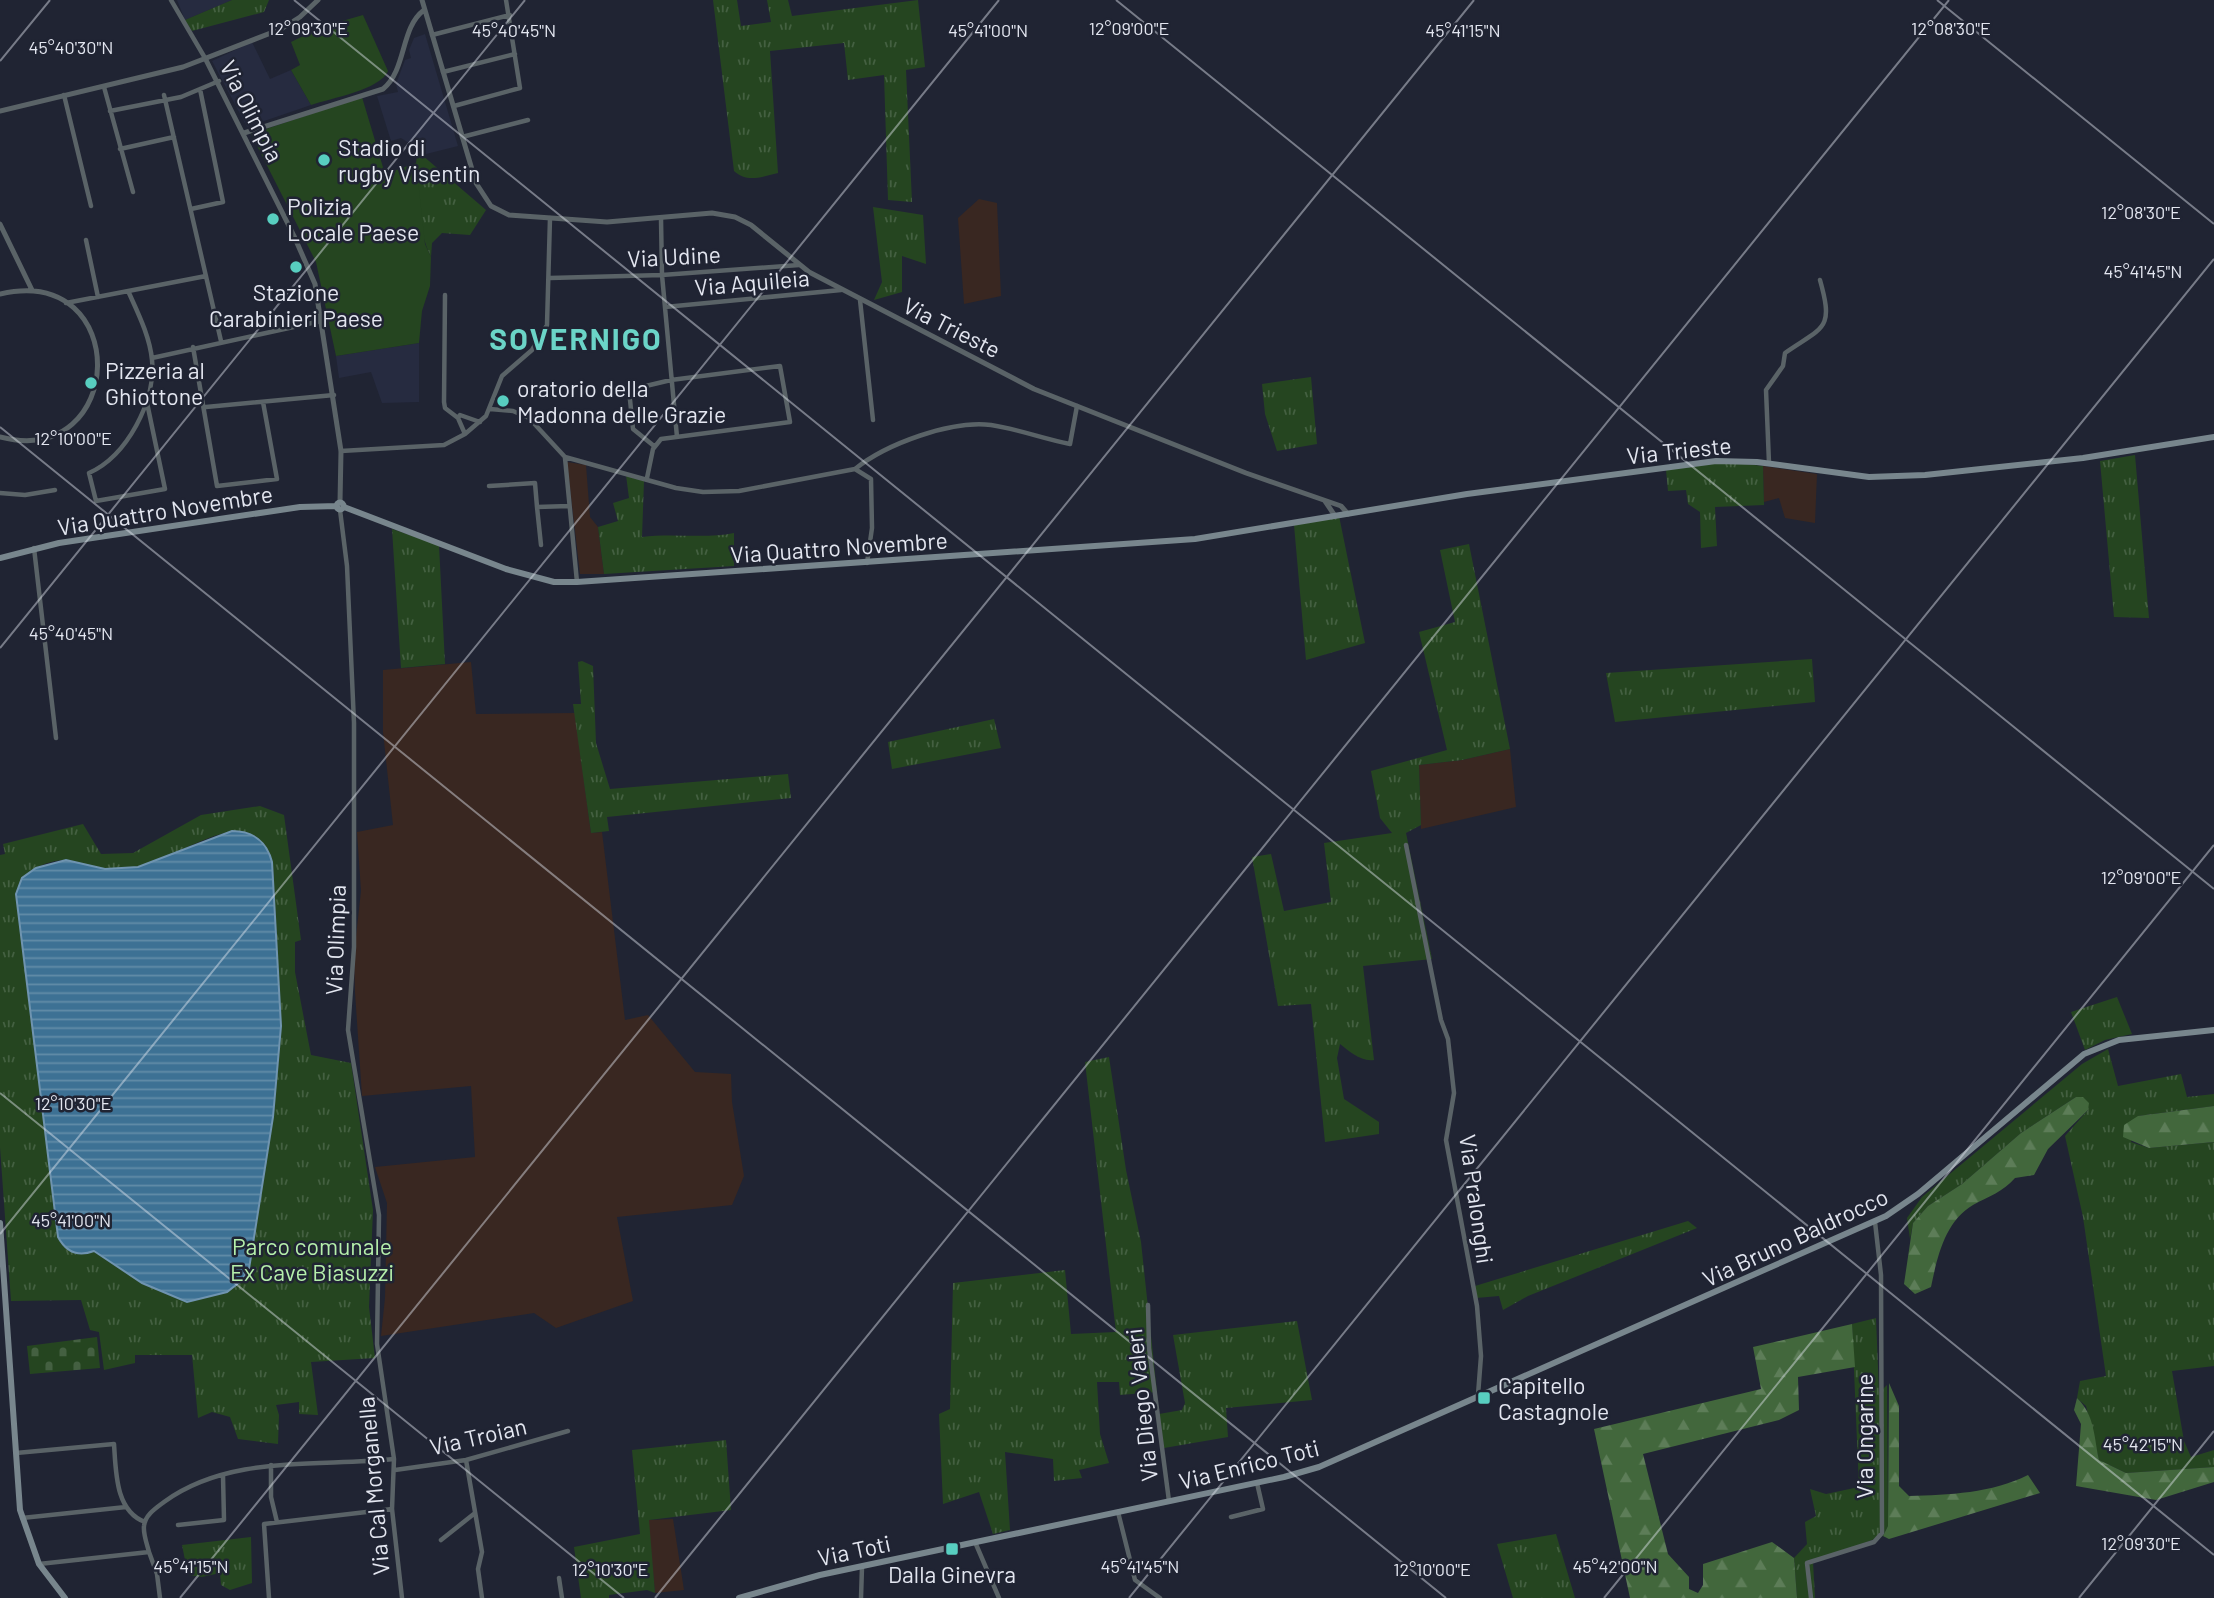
<svg xmlns="http://www.w3.org/2000/svg" width="2214" height="1598" viewBox="0 0 2214 1598" font-family="Barlow,sans-serif">
<style>
.built{fill:#262b40}
.industrial{fill:#392721}
.grass{fill:url(#grass-tufts);fill-rule:evenodd}
.forest{fill:url(#forest-firs)}
.cemetery{fill:url(#cemetery-stones)}
.pitch{fill:#254520}
.water{fill:url(#water-rules);stroke:#6f94b0;stroke-width:2}
.lines{fill:none;stroke-linecap:round;stroke-linejoin:round}
.minor{stroke:#5a6367;stroke-width:4.5}
.tertiary{stroke:#5a6367;stroke-width:5}
.secondary{stroke:#78868d;stroke-width:6}
.ticks{fill:none;stroke:#e3e6f0;stroke-width:2;stroke-opacity:0.45}
.poi-dot{fill:#58cec0;stroke:#202433;stroke-width:2.5}
.labels{text-anchor:middle;dominant-baseline:central;stroke-width:5;stroke-linejoin:round;paint-order:stroke}
.street-label{font-size:23px;fill:#e3e6f0;stroke:#202433}
.poi-label{font-size:23px;fill:#e3e6f0;stroke:#202433;text-anchor:start}
.park-label{font-size:23px;fill:#b5efab;stroke:#202433}
.district-label{font-size:30px;font-weight:bold;letter-spacing:2px;fill:#6bd4c7;stroke:#202433}
.ticks-label{font-size:18px;text-anchor:middle;fill:#e3e6f0;stroke:#202433;stroke-width:5;stroke-linejoin:round;paint-order:stroke}
</style>
<defs>
<pattern id="grass-tufts" width="24" height="20" patternUnits="userSpaceOnUse" patternTransform="scale(1.75)"><rect width="24" height="20" fill="#254520"/><path d="M3 7l-1-3M5 7V3M7 7l1-3M15 17l-1-3M17 17v-4M19 17l1-3" fill="none" stroke="#446041"/></pattern>
<pattern id="forest-firs" width="22" height="20" patternUnits="userSpaceOnUse" patternTransform="scale(1.75)"><rect width="22" height="20" fill="#42673c"/><path d="M5 1l3.5 6h-7zM16 11l3.5 6h-7z" fill="#5d7d58"/></pattern>
<pattern id="cemetery-stones" width="16" height="16" patternUnits="userSpaceOnUse" patternTransform="scale(1.75)"><rect width="16" height="16" fill="#254520"/><path d="M2 7V4a2 2 0 0 1 4 0v3zM10 15v-3a2 2 0 0 1 4 0v3z" fill="#446041"/></pattern>
<pattern id="water-rules" width="6" height="5" patternUnits="userSpaceOnUse" patternTransform="scale(1.75)"><rect width="6" height="5" fill="#3d7194"/><path d="M0 2.5h6" fill="none" stroke="#628ca8"/></pattern>
</defs>
<rect width="100%" height="100%" fill="#202433"/>
<path class="built" d="M177,0H232L185,20Z
M425,34L458,146L426,154L401,138L391,141L377,96L398,92L396,84L405,60L411,58L409,50L414,38Z
M252,42L270,79L291,70L311,105L247,127L212,61Z
M419,343V402L382,403L371,372L339,378L336,356Z"/>
<path class="industrial" d="M979,199L997,203L1001,296L964,304L958,218Z
M567,462L586,465L590,517L598,527L604,574H580Z
M1763,466L1817,474L1815,523L1785,518L1779,498L1764,502Z
M471,662L476,714L575,713L591,833L602,832L625,1020L648,1015L695,1072L731,1074L732,1102L744,1176L732,1205L617,1217L633,1301L556,1328L534,1313L381,1336L385,1298L387,1203L375,1167L475,1157L471,1086L362,1096L355,992L354,955L361,891L357,832L393,825L383,732V670Z
M1510,749L1516,807L1421,829L1419,765L1462,760Z
M673,1519L684,1590L655,1593L648,1520Z"/>
<path class="grass" d="M232,0H269L264,12L192,31L185,20Z
M713,0H737L741,26L771,22L767,0H788L792,16L918,0L925,67L906,70L912,202L888,200L884,75L848,80L844,43L770,51L778,173C761,177 747,183 734,171Z
M422,155L486,210L470,235L442,233L432,243L431,257C418,230 412,185 417,156Z
M873,207L923,215L926,264L902,256V292L874,300L882,282Z
M1311,377L1317,444L1277,451L1265,414L1262,384Z
M2135,455L2149,618L2114,617L2100,461Z
M1728,462L1763,466L1764,505L1715,507L1717,546L1701,548L1700,512L1688,504L1686,490L1668,491L1666,470Z
M626,475L644,481L642,537C672,533 707,539 734,533V566L604,574L598,527L618,521L613,503L629,498Z
M1339,516L1365,643L1306,660L1294,525Z
M392,529L439,545L445,664L401,668Z
M1469,544L1510,749L1462,760L1419,765L1421,825L1406,833L1432,959L1363,966L1374,1060C1361,1062 1349,1051 1340,1044L1337,1058L1344,1099L1379,1122V1134L1325,1142L1311,1004L1278,1006L1252,857L1271,854L1284,911L1331,902L1324,843L1392,833L1380,818L1371,771L1447,750L1419,632L1455,622L1440,550Z
M1812,659L1815,702L1615,722L1606,673Z
M582,661L593,666L596,743L610,789L788,774L791,798L607,817L609,831L591,833L573,704H581L578,662Z
M994,719L1001,748L892,769L888,742Z
M260,806L284,815L301,940L295,942V972L311,1055L351,1063L373,1210L369,1307L375,1358L311,1362L318,1415L299,1414V1402L276,1405L279,1415L278,1444L238,1439L230,1417L212,1412L198,1418L192,1355H135V1363L104,1370L99,1332L90,1330L81,1300L11,1301L0,1147V855L5,854L3,844L83,824L101,854L133,853L201,815ZM236,831C257,833 270,846 273,867L281,1026L273,1117L249,1269L237,1285L227,1292L187,1302L142,1283L94,1251C77,1255 66,1253 58,1237L17,890C23,871 45,861 64,860C69,860 75,863 80,864C94,868 109,870 123,869C165,866 195,836 236,831Z
M2117,997L2132,1034L2105,1040L2085,1050L2071,1012Z
M2108,1049L2118,1086L2181,1074L2187,1097L2214,1094V1106L2138,1116L2131,1142L2149,1148L2214,1142V1366L2172,1371L2184,1441L2191,1457L2214,1450V1467L2126,1473L2099,1460L2086,1406L2077,1398L2080,1381L2106,1376L2083,1217L2065,1136L2088,1110L2076,1097L2021,1133L1962,1184L1928,1206L1913,1223L1910,1239L1907,1218L1922,1197L2082,1064Z
M1109,1057L1126,1170L1141,1242L1157,1392L1120,1395L1119,1382H1097L1100,1434L1109,1463L1079,1470L1082,1478L1054,1481L1053,1459L1005,1452L1010,1530L993,1534L979,1492L943,1504L939,1414L950,1409L953,1283L1065,1270L1071,1334L1116,1332L1085,1062Z
M1688,1221L1697,1228L1528,1296L1503,1310L1499,1296L1476,1298L1475,1286Z
M1876,1318L1879,1393L1887,1385L1888,1526L1883,1536L1813,1562L1815,1598H1797L1794,1558L1807,1544L1805,1522L1816,1516L1810,1489L1826,1494L1859,1487L1852,1324Z
M1297,1321L1312,1400L1226,1408L1228,1437L1164,1448L1159,1414L1182,1410L1185,1403L1173,1335Z
M726,1440L731,1510L649,1520L655,1593L647,1590L609,1595V1598H581L574,1547L640,1534L632,1450Z
M1556,1534L1575,1598H1513L1497,1544Z
M251,1537L252,1583L230,1590L221,1585L220,1573L202,1577L188,1575L182,1545Z"/>
<path class="forest" d="M2076,1097H2083L2089,1103L2088,1110L2048,1149L2034,1175L2015,1178C2003,1192 1989,1196 1973,1205C1945,1221 1937,1258 1931,1287L1915,1294L1904,1284L1913,1223L1928,1206L1962,1184L2021,1133Z
M2214,1106V1142L2149,1148L2123,1137L2124,1125L2138,1116Z
M1852,1324L1855,1367L1798,1377L1799,1410L1779,1420L1643,1454L1668,1554L1689,1577V1589L1698,1593L1703,1585V1564L1772,1542L1794,1558L1797,1598H1630L1594,1429L1761,1389L1753,1347Z
M1889,1383L1899,1406V1486L1909,1496C1949,1495 1992,1493 2028,1475L2040,1493L1889,1539L1883,1536L1888,1526Z
M2077,1398C2095,1415 2094,1438 2099,1460L2126,1473L2214,1467V1482L2156,1500L2076,1486L2081,1424L2074,1410Z"/>
<path class="cemetery" d="M97,1337L100,1368L30,1374L27,1346Z"/>
<path class="pitch" d="M363,15L388,71C380,90 331,98 311,105L291,70L300,65L291,42L334,21L335,23Z
M362,97L385,174L416,163L425,244L431,257L430,286L422,311L419,343L336,356L316,262L251,134Z"/>
<path class="water" d="M232,831C253,831 267,842 272,862L281,1026L273,1117L249,1269L241,1281L227,1292L187,1302L142,1283L94,1251C78,1257 66,1252 58,1237L16,894L22,878L36,868L66,860L105,869L138,867Z"/>
<g class="lines">
<path class="minor" d="M171,0L205,58
M432,35L510,15
M443,72L515,54
M104,87L133,192
M64,95L91,206
M164,95L221,341
M454,106L520,88L506,0
M110,111L181,97L219,81
M462,137L528,120
M120,149L174,137
M191,209L223,202L200,89
M661,219L662,275L677,437
M86,240L98,297
M550,278L662,275L799,265
M129,293C138,313 150,337 152,360C156,401 127,456 89,473L96,501L165,489L146,398
M445,295L444,402L445,408L458,418
M860,300L873,420
M66,303L206,276
M665,307L841,290
M193,347L217,486L277,479L263,402
M152,358L321,321
M206,407L334,395
M490,409L513,411L529,418L565,457L676,488L703,492L739,491L855,469L871,479L872,528L867,563
M465,434L458,418L460,415L480,422
M341,451L444,445L465,434L486,416L502,376L532,350L547,325L550,218
M565,458L577,582
M1769,463L1766,390L1783,366L1785,353C1824,326 1834,330 1820,280
M855,469C886,444 951,420 991,425C1018,429 1044,439 1070,444L1077,406
M647,478L653,449L661,439L790,422L780,366L671,380L629,390L633,429L654,446
M489,486L535,483L537,507L569,506
M0,493L25,495L55,490
M537,507L541,545
M340,510L347,566L354,723V947L348,1030L379,1215L377,1344L394,1459L392,1509L402,1598
M34,548L56,738
M1406,845L1441,1020L1448,1039L1454,1093L1446,1140L1477,1306L1481,1356L1478,1395
M1148,1305L1149,1348L1169,1501
M16,1453L114,1444C116,1471 115,1511 145,1522
M466,1460L482,1552L478,1569L482,1598
M271,1465V1497L277,1522
M395,1470L466,1460L568,1431
M1118,1512L1135,1580L1160,1598
M1231,1517L1263,1509L1257,1483
M22,1518L126,1507
M178,1525L224,1520L223,1476
M441,1540L475,1513
M975,1542L999,1598
M149,1552L157,1574L160,1598
M39,1564L149,1552C147,1544 143,1534 144,1526C145,1515 156,1508 164,1502C230,1454 318,1467 394,1459
M559,1578L562,1598
M269,1598L264,1524L392,1509
M861,1598L862,1567
M1811,1598L1807,1563L1874,1542L1882,1533L1881,1275L1875,1222"/>
<path class="tertiary" d="M422,0L476,183L491,206L509,215L607,222L712,213L735,217L751,225L809,272L1034,389L1246,473L1341,506L1348,514
M205,58L294,236L315,284L341,451L340,502
M0,111L183,67L281,29L300,17L318,0
M244,133L383,89C407,69 400,28 424,10
M0,224L32,290
M0,294C133,263 127,470 0,437
M1325,501L1335,516"/>
<path class="secondary" d="M336.5 506a3.5 3.5 0 1 1 7 0a3.5 3.5 0 1 1-7 0Z
M344,507L506,569L554,582H577L1195,539L1467,494L1716,461L1757,462L1869,477L1925,475L2083,458L2214,437
M0,558L59,543L300,507L337,506
M0,1223L20,1510L39,1564L65,1598
M739,1598L820,1575L1284,1477L1319,1467L1886,1216L1918,1194L2084,1054L2119,1040L2214,1030"/>
</g>
<path class="ticks" d="M294,0L2214,1555M1116,0L2214,889M1937,0L2214,224M0,61L50,0M0,427L1446,1598M0,648L525,0M0,1093L624,1598M0,1234L999,0M180,1598L1474,0M655,1598L1949,0M1129,1598L2214,259M1604,1598L2214,845M2079,1598L2214,1431"/>
<g class="poi-dot">
<circle cx="324" cy="160" r="7"/>
<circle cx="273" cy="219" r="7"/>
<circle cx="296" cy="267" r="7"/>
<circle cx="91" cy="383" r="7"/>
<circle cx="503" cy="401" r="7"/>
<rect x="1477" y="1391" width="14" height="14" rx="3.5"/>
<rect x="945" y="1542" width="14" height="14" rx="3.5"/>
</g>
<g class="labels">
<g class="street-label">
<text transform="translate(252 111) rotate(63)">Via Olimpia</text>
<text transform="translate(674 256) rotate(-3)">Via Udine</text>
<text transform="translate(752 282) rotate(-5)">Via Aquileia</text>
<text transform="translate(952 327) rotate(27)">Via Trieste</text>
<text transform="translate(1679 450) rotate(-6)">Via Trieste</text>
<text transform="translate(165 510) rotate(-9)">Via Quattro Novembre</text>
<text transform="translate(839 547) rotate(-4)">Via Quattro Novembre</text>
<text transform="translate(335 940) rotate(-88)">Via Olimpia</text>
<text transform="translate(1477 1199) rotate(82)">Via Pralonghi</text>
<text transform="translate(1795 1237) rotate(-25)">Via Bruno Baldrocco</text>
<text transform="translate(1141 1405) rotate(-96)">Via Diego Valeri</text>
<text transform="translate(478 1436) rotate(-13)">Via Troian</text>
<text transform="translate(1864 1436) rotate(-90)">Via Ongarine</text>
<text transform="translate(1249 1464) rotate(-14)">Via Enrico Toti</text>
<text transform="translate(373 1486) rotate(-95)">Via Cal Morganella</text>
<text transform="translate(854 1550) rotate(-12)">Via Toti</text>
</g>
<g class="poi-label">
<text x="338" y="147">Stadio di<tspan x="338" dy="26">rugby Visentin</tspan></text>
<text x="287" y="206">Polizia<tspan x="287" dy="26">Locale Paese</tspan></text>
<text x="296" y="292" text-anchor="middle">Stazione<tspan x="296" dy="26">Carabinieri Paese</tspan></text>
<text x="105" y="370">Pizzeria al<tspan x="105" dy="26">Ghiottone</tspan></text>
<text x="517" y="388">oratorio della<tspan x="517" dy="26">Madonna delle Grazie</tspan></text>
<text x="1498" y="1385">Capitello<tspan x="1498" dy="26">Castagnole</tspan></text>
<text x="952" y="1574" text-anchor="middle">Dalla Ginevra</text>
</g>
<g class="park-label">
<text x="312" y="1246">Parco comunale<tspan x="312" dy="26">Ex Cave Biasuzzi</tspan></text>
</g>
<g class="district-label">
<text x="576" y="338">SOVERNIGO</text>
</g>
</g>
<g class="ticks-label">
<text x="1951" y="35">12°08'30"E</text>
<text x="308" y="35">12°09'30"E</text>
<text x="1129" y="35">12°09'00"E</text>
<text x="514" y="37">45°40'45"N</text>
<text x="988" y="37">45°41'00"N</text>
<text x="1463" y="37">45°41'15"N</text>
<text x="71" y="54">45°40'30"N</text>
<text x="2141" y="219">12°08'30"E</text>
<text x="2143" y="278">45°41'45"N</text>
<text x="73" y="445">12°10'00"E</text>
<text x="71" y="640">45°40'45"N</text>
<text x="2141" y="884">12°09'00"E</text>
<text x="73" y="1110">12°10'30"E</text>
<text x="71" y="1227">45°41'00"N</text>
<text x="2143" y="1451">45°42'15"N</text>
<text x="2141" y="1550">12°09'30"E</text>
<text x="191" y="1573">45°41'15"N</text>
<text x="1140" y="1573">45°41'45"N</text>
<text x="1615" y="1573">45°42'00"N</text>
<text x="610" y="1576">12°10'30"E</text>
<text x="1432" y="1576">12°10'00"E</text>
</g>
</svg>
